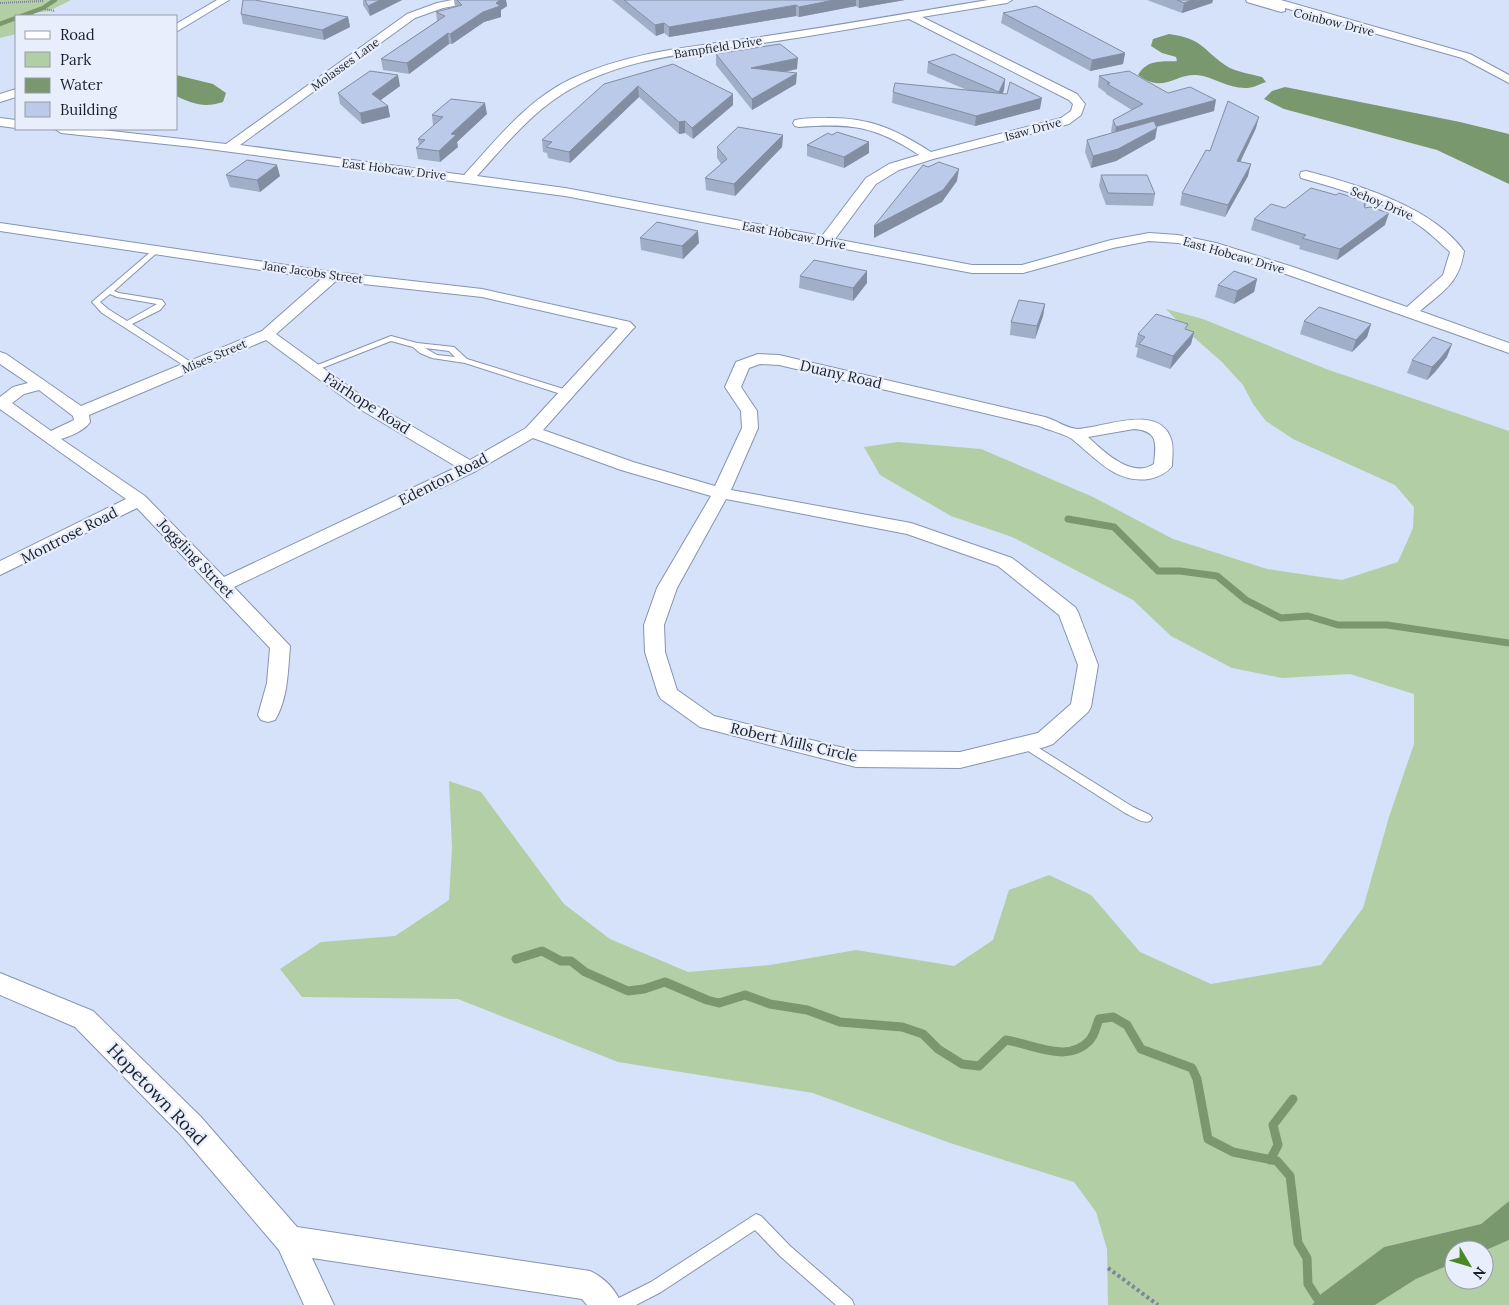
<svg xmlns="http://www.w3.org/2000/svg" width="1509" height="1305" viewBox="0 0 1509 1305" font-family="Lora,serif">
<style>
.green{fill:#b2cea5}
.water{fill:#7a986d}
.lines{fill:none;stroke-linecap:round;stroke-linejoin:round}
.stream-far2{stroke:#7a986d;stroke-width:4.5}
.stream-far1{stroke:#7a986d;stroke-width:7}
.stream{stroke:#7a986d;stroke-width:9}
.lane-casing{stroke:#8694b0;stroke-width:2}
.street-casing{stroke:#8694b0;stroke-width:2}
.path-far1{stroke:#7c8697;stroke-width:2;stroke-dasharray:1 1;stroke-linecap:butt}
.path{stroke:#7c8697;stroke-width:4;stroke-dasharray:3 3;stroke-linecap:butt}
.lane{fill:#fff;fill-rule:evenodd}
.street{fill:#fff;fill-rule:evenodd}
.wall{fill:#a1aec8}
.shaded-wall{fill:#838da2}
.building{fill:#bbcae8;stroke:#838da2}
.labels{text-anchor:middle;dominant-baseline:central;stroke-width:4.5;stroke-linejoin:round;paint-order:stroke}
.far-street-label{font-size:12px;fill:#1b212c;stroke:#e8eefb}
.street-label{font-size:15px;fill:#1b212c;stroke:#e8eefb}
.near-street-label{font-size:18px;fill:#1b212c;stroke:#e8eefb}
</style>
<rect width="100%" height="100%" fill="#d5e2fa"/>
<path class="green" d="M0,0H71L49,11L34,13V16H16V34L0,38Z
M1166,309L1203,319L1326,369L1509,431V1201L1481,1224L1384,1247L1321,1294L1312,1305H1108L1107,1249L1096,1212L1074,1182L950,1143L813,1093L618,1062L458,999L302,997L280,969L321,942L395,936L449,900L452,847L449,781L481,792L564,904L610,939L688,972L770,965L856,950L954,966L993,940L1009,890L1049,875L1091,895L1140,952L1211,984L1321,965L1363,908L1389,817L1414,744V694L1350,674L1282,678L1232,668L1171,636L1133,600L1012,537L951,516L880,475L864,447L898,442L981,449L1093,497L1173,539L1267,569L1342,580L1398,562L1413,528L1414,507L1395,485L1293,439L1266,421L1253,404L1243,385L1222,362L1190,334Z
M1509,1240V1305H1375L1416,1279L1454,1263V1280H1484V1251Z"/>
<path class="water" d="M1169,34C1203,39 1201,48 1225,65C1235,72 1251,74 1262,77L1266,82C1260,84 1253,88 1247,88C1229,89 1214,77 1197,75C1173,74 1164,94 1138,75C1148,59 1160,62 1177,61L1176,57L1162,53L1151,46L1153,39Z
M176,75L213,84L226,93L223,102C204,108 194,104 176,96Z
M1285,87L1460,122L1509,134V184L1437,150L1284,109L1264,99L1272,91Z
M1509,1201V1240L1484,1251L1454,1250V1263L1416,1279L1375,1305H1312L1321,1294L1384,1247L1481,1224Z"/>
<g class="lines">
<path class="stream-far2" d="M0,24L43,8L55,0"/>
<path class="stream-far1" d="M1068,519L1114,527L1158,571H1180L1217,576L1246,600L1281,618L1308,616L1338,625H1387L1509,643"/>
<path class="stream" d="M516,959L542,951L561,961H571L585,972L628,991L644,989L665,982L707,1000L719,1003L745,995L770,1004L807,1010L840,1022L902,1027L923,1034L938,1049L962,1064L979,1066L1006,1040C1032,1044 1067,1064 1089,1041C1095,1035 1096,1026 1099,1019L1113,1017L1127,1025L1141,1049L1192,1068L1197,1079L1208,1139L1233,1152L1277,1161L1290,1176L1298,1243L1307,1258L1308,1284L1317,1298
M1270,1160L1278,1145L1273,1125L1293,1099"/>
<g class="lane-casing">
<path id="lane" d="M154,249L160,250L114,291L119,293L162,300L165,304L160,310L132,324L194,364V368H188L102,313L92,302ZM110,294L117,297L157,304L127,321L108,309L100,302Z
M391,336L417,343L454,347L467,359L570,391L571,393L570,395H564L465,363L432,358L420,353L413,347L391,341L317,370H314L310,368ZM425,348L449,351L455,357L437,355Z
M1026,740L1133,807L1150,815L1152,818L1150,821C1142,824 1132,816 1125,813L1022,747L1021,744L1022,741Z
M756,1214L761,1216L790,1246L852,1300L854,1305H836L780,1256L755,1230L661,1292L636,1305H613L615,1300L651,1282Z"/>
</g>
<g class="street-casing">
<path id="street" d="M217,0H229L176,32V24Z
M452,0H476L471,3L443,8L415,18L240,145L464,175C496,140 527,100 571,79C632,50 701,46 767,36C841,25 914,12 988,0H1012L1007,3L922,17L1077,94L1085,104L1081,115L1069,124L933,159L899,170L876,184L835,239L972,265H1022L1111,240L1149,233L1178,235L1216,243L1293,267L1407,307L1443,275L1450,252C1438,241 1427,230 1414,222C1380,200 1340,189 1301,178L1300,175L1301,172L1306,171C1356,184 1433,207 1464,251C1459,284 1443,291 1420,311L1509,343V353L1283,273L1208,250L1178,243L1149,241L1113,248L1023,273H972L565,196L193,147L61,133L55,129H94L226,144L407,14L437,3ZM909,19L1069,100L1073,104L1071,111L1061,118L931,152C895,129 869,117 826,118C816,118 805,118 795,120L793,123L795,126L799,127C851,123 875,126 919,155L889,164L866,178L822,236L565,188L477,176C501,150 525,120 555,99C615,57 693,53 763,43C812,36 860,27 909,19Z
M1246,0H1281L1470,54L1509,75V83L1462,58L1285,8V11L1281,12L1247,2Z
M16,89V97L0,102V94Z
M0,118L16,120V128L0,126Z
M0,223L333,272L482,289L630,322L635,327L632,330L543,430L633,462L715,486L742,428L741,411L725,387L736,362L758,354L779,355L1045,417C1056,420 1067,429 1078,429C1103,428 1159,403 1171,439C1174,447 1172,457 1172,466C1166,474 1158,477 1149,479C1115,484 1095,457 1072,439C1065,434 1048,430 1039,426L779,365L760,364L749,368L741,387L757,411L758,428L731,490L911,523L1012,558L1075,607L1078,612L1098,665L1091,707L1088,712L1053,744L1045,747L960,768L856,767L700,727L661,699L658,694L645,652L644,625L657,588L711,496L621,470L533,438L476,471L234,587L290,646C288,670 288,699 275,720L268,722L261,720L258,715L267,683L270,648L137,508L0,575V561L126,499L0,409V397L13,387L28,383L0,364V352L6,354L81,406L262,331L321,279L0,231ZM336,281L482,297L618,328L526,428L470,460L370,402L276,334ZM266,340L358,408L457,467L224,577L145,496L61,439C71,436 85,430 90,422L89,415ZM39,390L73,416L74,420L51,431L12,403L24,394ZM1134,429C1159,431 1156,444 1154,464C1132,479 1104,452 1088,437ZM726,499L907,534L998,566L1059,615L1078,665L1071,704L1038,733L960,752L856,751L714,716L677,690L665,652L664,625L677,588Z
M0,973L93,1011L201,1117L297,1227L590,1271C605,1278 616,1290 622,1305H587L582,1299L312,1258L334,1305H304L279,1250L181,1135L75,1027L0,995Z"/>
</g>
<path class="path-far1" d="M0,3L43,1
M45,9L55,11"/>
<path class="path" d="M1108,1268L1158,1305"/>
<use href="#lane" class="lane"/>
<use href="#street" class="street"/>
</g>
<path class="wall" d="M363,0H402L370,16L363,5Z
M454,0H506L507,6L501,10V17L484,22L452,44H449L409,74L383,70L381,59L437,21L436,12L455,7Z
M612,0H905L859,8L856,6L799,17L796,16L669,37L664,33L656,36Z
M1147,0H1213L1212,3L1182,13Z
M1003,13L1125,53L1123,64L1090,71L1001,23Z
M241,14L348,17L350,27L324,40L243,24Z
M716,54L797,69L785,72L796,84L752,110L716,65Z
M928,62L1005,79L1004,90L1002,94L1040,109L975,126L892,103L893,92L967,90L927,73Z
M673,64L733,94V105L693,139L685,133L679,134L639,97L570,163L548,158L547,153L543,152L542,140Z
M1099,76L1168,93L1214,111L1157,127V128L1155,139L1116,161L1091,168L1085,152L1087,140L1112,133L1111,131L1113,120L1132,110L1106,94V93L1098,87Z
M400,86L380,100L388,106L390,117L362,124L340,104L338,93Z
M487,114L457,142L458,147L440,162L418,159L416,148L419,145L418,139L433,126L432,115Z
M1256,128L1240,162L1248,176L1225,217L1180,205L1182,193L1210,151Z
M783,135L782,147L735,196L706,190L705,178L721,164L717,158V147Z
M832,135L869,142V153L844,168L807,156V145Z
M226,175L280,176L260,192L230,187Z
M1101,175L1155,194L1153,206L1106,205L1099,186Z
M1336,195L1367,202L1365,208L1385,225L1337,260L1299,249L1300,246L1251,230L1254,219L1285,208Z
M640,238L699,243L683,259L641,250Z
M800,276L867,283L853,301L799,288Z
M1257,279L1254,292L1234,304L1215,297L1218,285Z
M1045,304L1043,316L1035,339L1010,335L1011,322Z
M1304,321L1371,324L1367,337L1352,352L1300,334Z
M1187,329L1194,332L1191,344L1170,369L1136,357L1138,348L1135,347L1138,334Z
M1447,357L1435,372L1427,380L1407,373L1412,360Z"/>
<path class="shaded-wall" d="M380,0H402L370,16L368,6Z
M500,0H506L507,6L501,10V17L484,22L452,44L450,34Z
M834,0H856V6L799,17V7Z
M859,0H905L859,8Z
M1192,0H1213L1212,3L1182,13L1184,3Z
M796,5V16L669,37V27Z
M348,17L350,27L324,40L322,30Z
M664,23V33L656,36L655,25Z
M448,33L449,44L409,74L407,63Z
M1125,53L1123,64L1090,71L1092,60Z
M798,58L797,69L751,79V68Z
M797,73L796,84L752,110V99Z
M398,75L400,86L374,105L372,94Z
M1005,79L1004,90L998,103L999,92Z
M638,86L639,97L570,163L569,152Z
M733,94V105L693,139L692,128Z
M1042,98L1040,109L975,126L976,116Z
M1216,100L1214,111L1114,138L1116,127Z
M485,103L487,114L457,142L458,147L440,162L439,151L451,134Z
M388,106L390,117L362,124L360,113Z
M1259,117L1256,128L1235,173L1237,161Z
M685,121V133L679,134V122Z
M1157,128L1155,139L1116,161L1091,168L1093,156Z
M783,135L782,147L735,196L734,184Z
M869,142V153L844,168V157Z
M1251,164L1248,176L1225,217L1228,205Z
M277,165L280,176L260,192L257,180Z
M959,169L957,181L942,202L874,238V226Z
M1389,213L1385,225L1337,260L1340,249Z
M698,231L699,243L683,259L682,246Z
M867,271V283L853,301V288Z
M1257,279L1254,292L1234,304L1237,291Z
M1045,304L1043,316L1035,339L1037,326Z
M1371,324L1367,337L1352,352L1356,340Z
M1194,332L1191,344L1170,369L1173,356Z
M1452,344L1447,357L1435,372L1427,380L1432,367Z"/>
<path class="building" d="M243,0H255L348,17L322,30L241,14Z
M365,0H380L368,6Z
M457,0H500L496,3L500,6L483,12L450,34L448,33L407,63L381,59L445,16L436,12L462,5Z
M624,0H834L799,7L796,5L669,27L664,23L655,25Z
M1177,0H1192L1184,3Z
M1036,6L1125,53L1092,60L1003,13Z
M780,44L798,58L751,68L797,73L752,99L716,54Z
M954,54L1005,79L999,92L928,62Z
M673,64L733,94L692,128L685,121L679,122L638,86L569,152L546,147L552,142L542,140L604,84Z
M370,71L398,75L372,94L388,106L360,113L338,93Z
M1129,71L1168,93L1190,87L1216,100L1116,127L1113,120L1143,104L1107,84L1110,83L1099,76Z
M1010,82L1042,98L976,116L893,92L895,83L1007,94Z
M451,99L485,103L451,134L456,135L439,151L416,148L425,140L418,139L443,117L432,115Z
M1228,101L1259,117L1237,161L1251,164L1228,205L1182,193L1206,150L1210,151Z
M1154,121L1157,128L1118,149L1093,156L1087,140Z
M738,127L783,135L734,184L705,178L727,159L717,147Z
M837,132L869,142L844,157L807,145L828,133L832,135Z
M247,160L277,165L257,180L226,175Z
M939,162L959,169L943,190L874,226L923,165L928,167Z
M1101,175H1147L1155,194L1108,193Z
M1311,188L1336,195L1339,193L1367,202L1364,204L1365,208L1370,207L1389,213L1340,249L1302,238L1306,235L1254,219L1271,204L1285,208Z
M657,222L698,231L682,246L640,238Z
M814,260L867,271L853,288L800,276Z
M1234,271L1257,279L1237,291L1218,285Z
M1019,300L1045,304L1037,326L1011,322Z
M1319,307L1371,324L1356,340L1304,321Z
M1156,314L1188,324L1185,329L1194,332L1173,356L1139,344L1145,337L1138,334Z
M1433,337L1452,344L1440,359L1432,367L1412,360Z"/>
<g class="labels">
<g class="far-street-label">
<text transform="translate(1334 22) rotate(14)">Coinbow Drive</text>
<text transform="translate(718 47) rotate(-9)">Bampfield Drive</text>
<text transform="translate(345 64) rotate(-36)">Molasses Lane</text>
<text transform="translate(1033 129) rotate(-15)">Isaw Drive</text>
<text transform="translate(394 169) rotate(7)">East Hobcaw Drive</text>
<text transform="translate(1382 203) rotate(23)">Sehoy Drive</text>
<text transform="translate(794 235) rotate(11)">East Hobcaw Drive</text>
<text transform="translate(1234 255) rotate(16)">East Hobcaw Drive</text>
<text transform="translate(313 272) rotate(8)">Jane Jacobs Street</text>
<text transform="translate(214 356) rotate(-23)">Mises Street</text>
</g>
<g class="street-label">
<text transform="translate(841 374) rotate(13)">Duany Road</text>
<text transform="translate(367 403) rotate(33)">Fairhope Road</text>
<text transform="translate(443 479) rotate(-27)">Edenton Road</text>
<text transform="translate(69 535) rotate(-27)">Montrose Road</text>
<text transform="translate(196 558) rotate(46)">Joggling Street</text>
<text transform="translate(794 742) rotate(13)">Robert Mills Circle</text>
</g>
<g class="near-street-label">
<text transform="translate(157 1094) rotate(46)">Hopetown Road</text>
</g>
</g>
<rect x="15" y="15" width="162" height="115" fill="#e8eefb" stroke="#969ca8"/>
<rect x="25" y="31" width="25" height="8" fill="#ffffff" stroke="#969ca8"/>
<text x="60" y="40" font-size="15" fill="#1b212c">Road</text>
<rect x="25" y="52" width="25" height="15" fill="#b2cea5" stroke="#969ca8"/>
<text x="60" y="65" font-size="15" fill="#1b212c">Park</text>
<rect x="25" y="78" width="25" height="15" fill="#7a986d" stroke="#969ca8"/>
<text x="60" y="90" font-size="15" fill="#1b212c">Water</text>
<rect x="25" y="102" width="25" height="15" fill="#bbcae8" stroke="#969ca8"/>
<text x="60" y="115" font-size="15" fill="#1b212c">Building</text>
<g transform="translate(1469 1265) rotate(128)"><circle r="24" fill="#e8eefb" stroke="#969ca8"/>
<path d="M0-4L9 19L0 12L-9 19Z" fill="#4a8725"/>
<text y="-8" font-size="14" font-weight="bold" text-anchor="middle" fill="#1b212c">N</text>
</g>
</svg>
